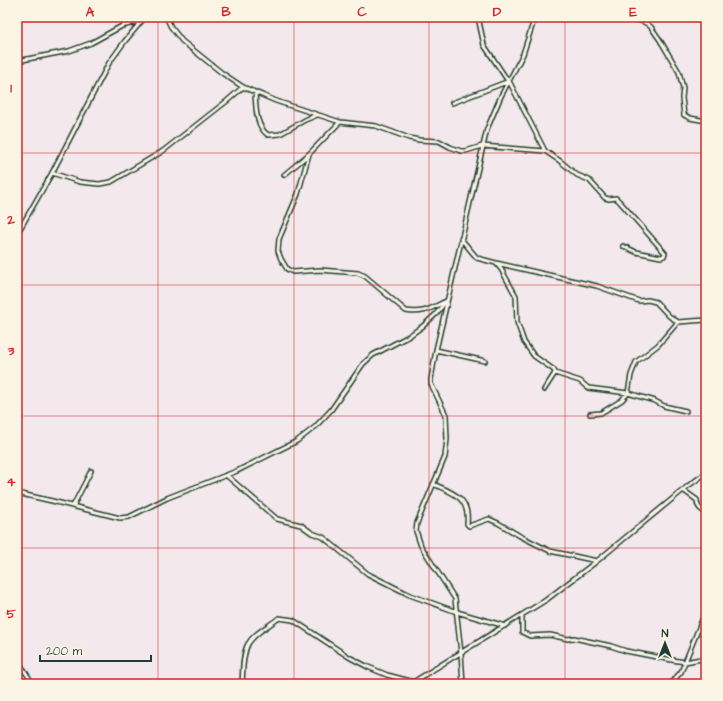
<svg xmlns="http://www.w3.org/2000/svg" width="723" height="701" viewBox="0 0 723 701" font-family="'Architects Daughter',sans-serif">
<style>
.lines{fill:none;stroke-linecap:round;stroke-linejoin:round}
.street-casing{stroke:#1f3d34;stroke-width:6}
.street{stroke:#fcf5e5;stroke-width:3}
.grid{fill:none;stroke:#d62828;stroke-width:1;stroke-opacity:0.55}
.neatline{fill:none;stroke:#d62828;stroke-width:1.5}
.grid-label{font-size:13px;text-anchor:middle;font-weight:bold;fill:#d62828}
</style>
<rect width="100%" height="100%" fill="#f3e9ec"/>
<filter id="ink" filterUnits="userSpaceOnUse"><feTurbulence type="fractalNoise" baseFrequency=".025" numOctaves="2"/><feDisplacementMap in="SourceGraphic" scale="8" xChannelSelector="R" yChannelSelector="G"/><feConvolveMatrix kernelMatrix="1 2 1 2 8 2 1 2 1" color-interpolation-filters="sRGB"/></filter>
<g filter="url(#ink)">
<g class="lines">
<g class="street-casing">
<path id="street" d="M166,17L171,27L182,41L222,73L243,87L276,101L340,122L376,126L409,138L419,140L439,141L450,147L461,151H466L482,146L545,151
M478,17L484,45L508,81
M631,17L646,23L651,27L660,40L679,72L683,88L682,98L684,115L690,118L706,121
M17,61L69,51L91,43L122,26L141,21
M255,92C256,106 255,126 268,135L280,134L305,120L317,115
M452,103L509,81L545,151L560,161L577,175L589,180L605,198L609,199L616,198L620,202L665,253L664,256L661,257L636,252L623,246
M309,154L298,194L279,239L278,251L281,259L287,269L293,272L320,270L358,273L365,276L406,311C422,314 430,309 444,302
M52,173L80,182L99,184L111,182L163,151L227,101L243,87
M284,175L309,154L340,122
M17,234L52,173L109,63L125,41L145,17
M461,239L477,258L496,263L501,269L516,296L517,322L524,342L534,356L554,370L555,373L544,390
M496,263L597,286L639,301L648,300L656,302L669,316L678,322
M436,350L485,361
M555,373L580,381L588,388L628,393L655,401L664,406L686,411
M590,414L601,413L622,400L628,393L631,375L636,362L658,345L678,322L706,320
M226,475L277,519L301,525L312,533L323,537L368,574L410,595L457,612L505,626
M433,484C454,493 470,498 467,524L469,526L489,519L498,523L520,536L550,551L597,561
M683,490L697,500C697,507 700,509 706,513
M17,493L52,501L120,518L129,517L167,498L237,471L297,441L315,427L331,410L363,364L373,355L409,336L423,326L436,314L446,301
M73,506L91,471
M522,615V632L530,636L550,635L568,639L574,638L611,646L626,651L672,660L685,662L706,658
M17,659L33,684
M242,684C243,672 242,655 248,644C254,633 269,626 279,618L293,620L349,657L368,667L387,675L414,682
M410,684L546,600L597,561L688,486L706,473
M463,684L461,653L455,599L421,546L416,531L417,523L445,457L447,439L446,415L431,384V379L436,350L487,129L501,96L523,54L535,17
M670,684L681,672L706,610"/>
</g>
<use href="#street" class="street"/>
</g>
</g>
<path class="grid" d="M158,17V684M294,17V684M429,17V684M565,17V684M17,153H706M17,285H706M17,416H706M17,548H706"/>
<rect width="723" height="701" fill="none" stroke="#fcf5e5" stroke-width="44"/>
<g transform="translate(665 643)" stroke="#fcf5e5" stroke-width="3" paint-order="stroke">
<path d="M0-3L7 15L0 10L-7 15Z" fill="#1f3d34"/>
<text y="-6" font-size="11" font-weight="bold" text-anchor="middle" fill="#1f3d34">N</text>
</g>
<path d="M40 655v6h111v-6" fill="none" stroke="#1f3d34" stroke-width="2"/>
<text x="46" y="655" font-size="12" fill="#1f3d34" stroke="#fcf5e5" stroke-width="3" paint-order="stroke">200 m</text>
<rect x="22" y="22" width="679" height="657" class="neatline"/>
<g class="grid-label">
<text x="90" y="16">A</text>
<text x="226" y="16">B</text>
<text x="362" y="16">C</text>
<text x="497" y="16">D</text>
<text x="633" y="16">E</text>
<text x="11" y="92">1</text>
<text x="11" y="224">2</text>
<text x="11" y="355">3</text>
<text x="11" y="486">4</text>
<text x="11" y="618">5</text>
</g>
</svg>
